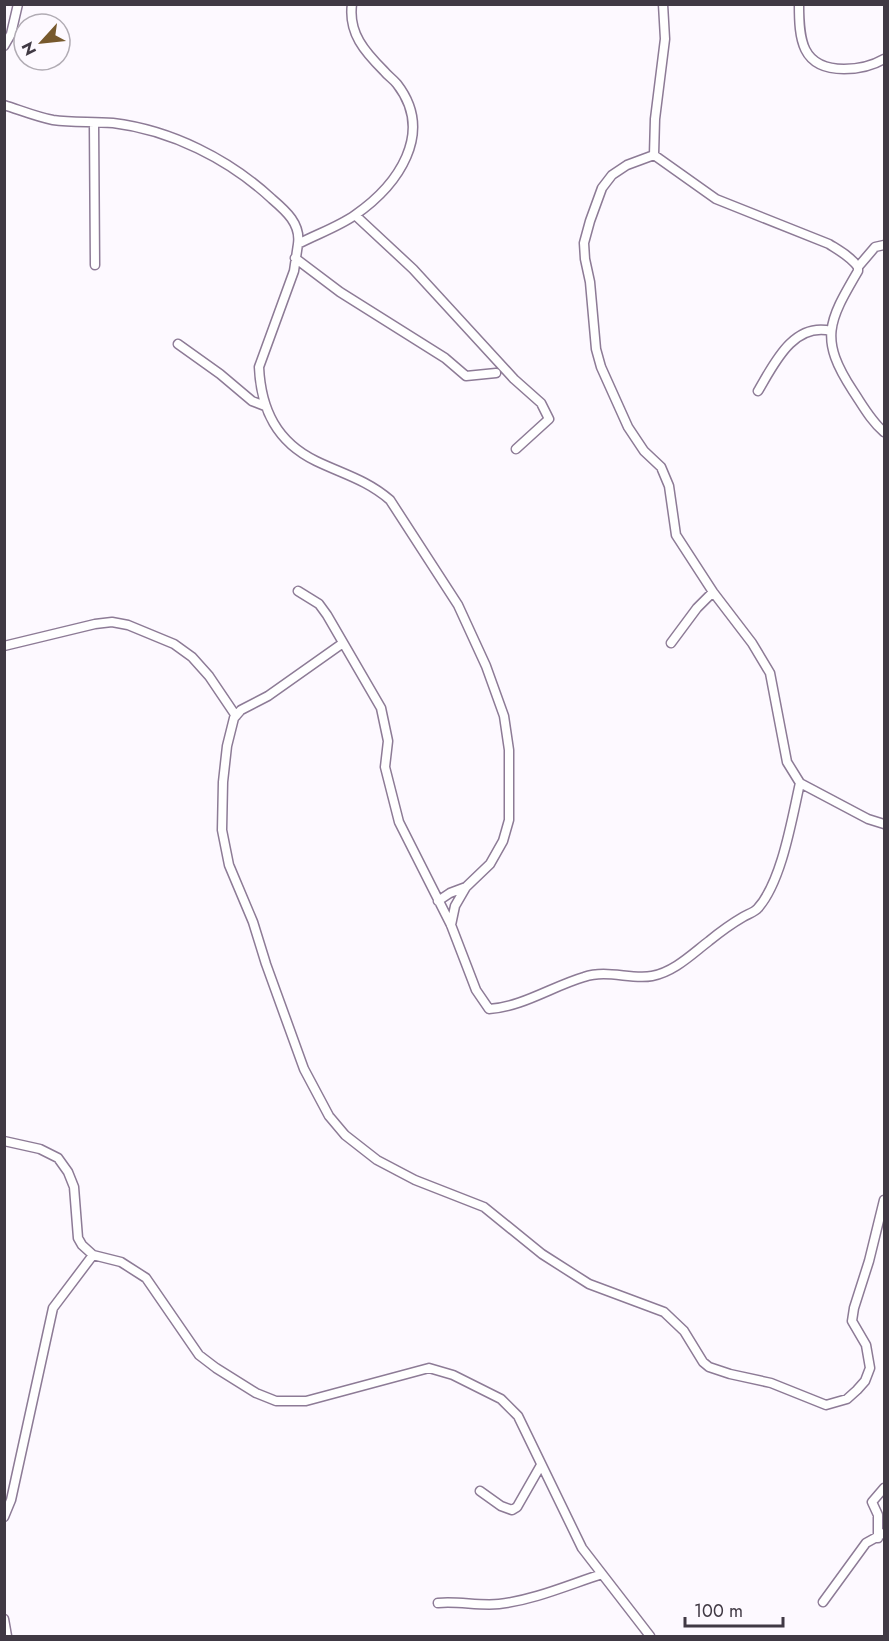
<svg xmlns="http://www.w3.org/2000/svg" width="889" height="1641" viewBox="0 0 889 1641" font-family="Jost,sans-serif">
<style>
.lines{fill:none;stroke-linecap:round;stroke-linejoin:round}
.minor-casing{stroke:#8d7b96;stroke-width:11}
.minor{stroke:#fff;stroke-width:8}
</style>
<rect width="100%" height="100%" fill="#fdf9ff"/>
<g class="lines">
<g class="minor-casing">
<path id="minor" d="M352,4C348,33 365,52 384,71C388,76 393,79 397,84C435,133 398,185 355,215C338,227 317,234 298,244L294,271L259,367C261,410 277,442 316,461C343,474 367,480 390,500L458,605L486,666L504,716L509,750V820L503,841L490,864L466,887L450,893L438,901
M799,4C799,39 801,69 844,69C858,69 872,66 884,59
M4,46L11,34L18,4
M4,105C20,110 37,117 53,120C73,123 93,121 113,123C171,130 229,159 272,199C286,211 301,224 298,244
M94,123L95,265
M654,155L627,165L612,175L602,188L590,221L584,243L585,259L590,282L596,349L601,367L628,427L644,451L661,467L669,486L676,535L713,592L752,643L770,673L787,762L800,783L868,819L884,824
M654,155L716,199L829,244C840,251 851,257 858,267V271C828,322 819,339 853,391C863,406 871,421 884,432
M654,155L655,119L665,39L663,4
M355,215L413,269L514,379L541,403L549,419L516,449
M295,258L340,292L445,358L466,376L496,373
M858,267L875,247L884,245
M178,344L220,374L252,401L265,406
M758,391C774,364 793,322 831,331
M298,591L319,604L327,615L381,708L388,741L385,767L399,822L451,925L476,990L489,1009C522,1007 553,986 584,977C607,969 631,980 652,976C674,972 692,954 709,941C720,932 731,924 743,917C748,914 755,912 758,908C782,881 792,818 800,783
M343,643L268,696L241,710L234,718L227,746L223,782L222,830L229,865L253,922L266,964L304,1069L329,1116L345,1135L377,1160L415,1180L484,1207L542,1254L589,1284L664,1312L684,1331L703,1362L709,1367L730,1374L771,1383L826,1405L847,1399L857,1390L865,1381L870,1368L866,1345L852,1321L854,1308L869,1261L884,1200
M671,643L697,608L713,592
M4,646L95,624L112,622L128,625L174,644L192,657L209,676L236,716
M451,925L455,906L466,887
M4,1141L40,1149L58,1158L68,1172L74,1187L78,1238L82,1245L93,1255L121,1262L146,1278L199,1355L216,1368L256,1393L276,1401H306L429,1368L453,1375L501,1399L518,1416L582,1548L650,1636
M480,1491L501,1506L512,1510L517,1507L541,1465
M4,1517L11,1500L53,1308L93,1255
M878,1538V1515L872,1502L884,1488
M823,1602L866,1543L884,1533
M438,1603C458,1601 479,1606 499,1604C534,1600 568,1585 602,1574
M4,1619L7,1636"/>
</g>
<use href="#minor" class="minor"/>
</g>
<rect width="889" height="1641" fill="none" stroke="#403944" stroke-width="12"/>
<g transform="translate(42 42) rotate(243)"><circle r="28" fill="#fdf9ff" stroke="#b1acb4" stroke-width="1.5"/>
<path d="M0-4.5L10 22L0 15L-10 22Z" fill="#77592d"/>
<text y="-9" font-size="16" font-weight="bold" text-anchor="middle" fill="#403944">N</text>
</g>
<path d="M685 1617v9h98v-9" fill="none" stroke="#403944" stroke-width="3"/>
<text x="694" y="1617" font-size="18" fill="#403944" stroke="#fdf9ff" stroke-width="4.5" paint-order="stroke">100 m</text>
</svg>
